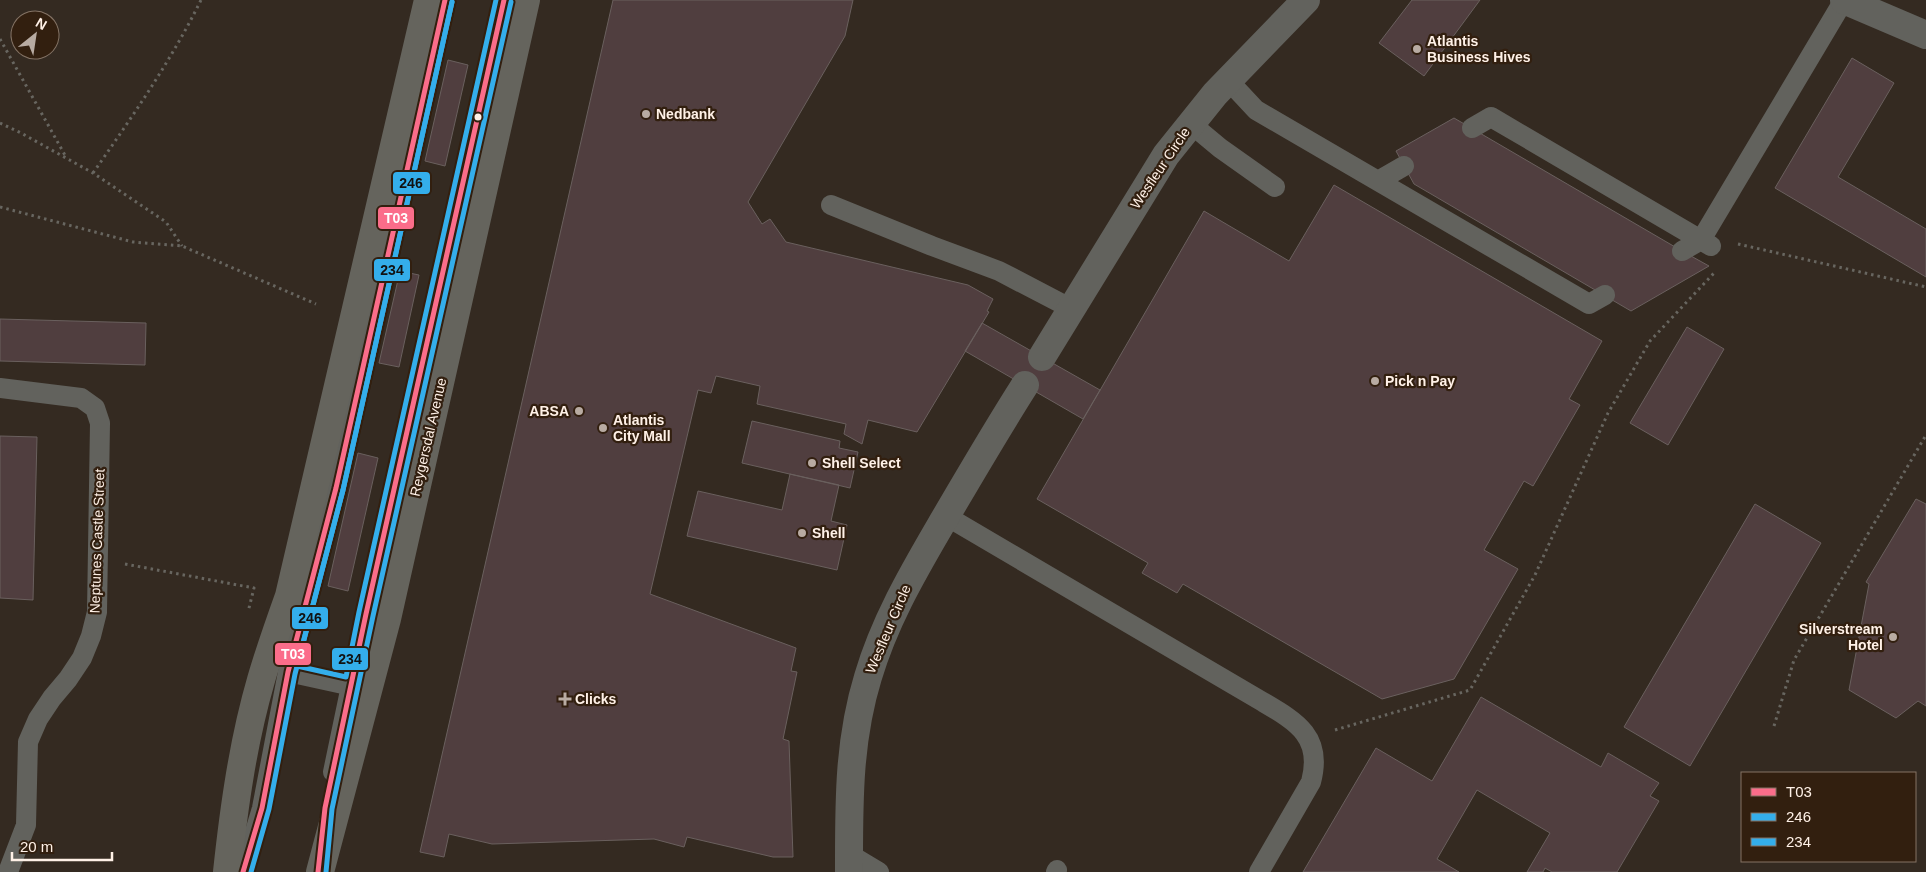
<svg xmlns="http://www.w3.org/2000/svg" width="1926" height="872" viewBox="0 0 1926 872" font-family="Helvetica,sans-serif">
<style>
.building{fill:#503e3f;stroke:#6a605e}
.lines{fill:none;stroke-linecap:round;stroke-linejoin:round}
.path{stroke:#686660;stroke-width:3;stroke-dasharray:2.5 4;stroke-linecap:butt}
.lane{stroke:#62625d;stroke-width:20}
.street{stroke:#62625d;stroke-width:28}
.secondary{stroke:#65645d;stroke-width:28}
.bus-1-casing{stroke:#321f0f;stroke-width:9}
.bus-2-casing{stroke:#321f0f;stroke-width:9}
.bus-3-casing{stroke:#321f0f;stroke-width:9}
.bus-1{stroke:#fb6d8a;stroke-width:5}
.bus-2{stroke:#34aeeb;stroke-width:5}
.bus-3{stroke:#34aeeb;stroke-width:5}
.poi-dot{fill:#b8aba2;stroke:#321f0f;stroke-width:2}
.bus-dot{fill:#fff1e7;stroke:#321f0f;stroke-width:2}
.labels{text-anchor:middle;dominant-baseline:central;stroke-width:4.5;stroke-linejoin:round;paint-order:stroke}
.poi-label{font-size:14px;font-weight:bold;fill:#fff1e7;stroke:#321f0f;text-anchor:start}
.street-label{font-size:14px;fill:#fff1e7;stroke:#321f0f}
.line-badge{stroke:#321f0f;stroke-width:2}
.badge-label{font-size:14px;text-anchor:middle;font-weight:bold;fill:#fff}
.pale-badge-label{font-size:14px;text-anchor:middle;font-weight:bold;fill:#111}
</style>
<rect width="100%" height="100%" fill="#342a21"/>
<path class="building" d="M613,0H853L845,36L748,202L762,224L770,219L786,242L968,285L993,299L987,311L989,312L917,432L868,420L862,444L844,434L846,424L757,404L760,386L716,376L711,393L698,390L650,594L796,648L791,671L797,672L783,739L789,741L793,857H773L687,837L684,847L654,839L492,844L449,834L444,857L420,852Z
M1412,0H1480L1424,76L1379,43Z
M1852,58L1894,83L1838,177L1926,229V277L1775,188Z
M448,60L468,65L445,166L425,161Z
M1454,118L1682,251L1709,266L1631,311L1414,184L1396,151Z
M1334,185L1602,341L1569,399L1580,405L1533,486L1524,481L1484,550L1518,569L1454,679L1382,699L1183,584L1177,593L1142,573L1148,563L1037,499L1204,211L1289,261Z
M400,271L419,275L399,367L379,363Z
M0,319L146,323L145,365L0,361Z
M982,323L1100,390L1083,419L965,351Z
M1687,327L1724,349L1668,445L1630,423Z
M752,421L840,441L839,448L858,452L850,488L742,463Z
M0,436L37,437L33,600L0,598Z
M358,453L378,458L348,591L328,586Z
M790,474L839,485L831,521L847,525L837,570L687,536L698,491L782,510Z
M1916,499L1926,504V706L1918,701L1896,718L1849,690L1869,584L1866,582Z
M1755,504L1821,543L1690,766L1624,727Z
M1481,697L1601,767L1608,753L1659,783L1650,796L1659,801L1617,872H1552L1545,868L1543,872H1527L1550,833L1477,790L1437,859L1459,872H1303L1376,748L1432,781Z"/>
<g class="lines">
<path class="path" d="M0,39L66,157
M0,123L21,133L93,173L166,222L182,246
M93,173C132,117 171,61 201,0
M0,207L133,242L182,246L316,304
M1738,244L1926,287
M125,564L254,588L248,612
M1774,726L1794,660L1926,435
M1335,730L1470,690L1535,575L1608,413L1650,341L1715,272"/>
<path class="lane" d="M1228,80L1256,110L1589,304L1605,295
M1190,123L1220,148L1275,187
M1472,128L1491,117L1711,246
M1378,181L1404,166
M831,205L932,246L999,271L1072,309
M1682,251L1701,240L1844,0
M0,388L81,398L95,408L100,423L97,612L91,636L82,658L68,679L52,698L38,719L28,742L26,825L8,872
M946,516L1263,702C1297,722 1323,737 1311,782L1259,872
M288,672L352,686
M333,772L366,614L504,0
M849,854L879,872
M243,872L262,808L288,672L336,488L445,0
M1056,872L1057,870"/>
<path class="street" d="M1844,0L1926,35
M1042,357L1166,155L1215,94L1306,0
M849,872C849,805 848,742 868,677C884,623 911,576 939,528C967,480 995,432 1025,385"/>
<path class="secondary" d="M227,872C234,807 243,742 261,680C269,652 279,624 289,596L428,0
M320,872L387,619L526,0"/>
<g class="bus-1-casing">
<path id="bus-1" d="M243,872L262,808L288,672L336,488L445,0
M318,872L325,808L366,614L504,0"/>
</g>
<g class="bus-2-casing">
<path id="bus-2" d="M251,872L269,809L295,674L343,490L452,2
M326,872L332,809L373,616L511,2"/>
</g>
<g class="bus-3-casing">
<path id="bus-3" d="M452,2L343,490L297,666L346,677L359,612L496,0"/>
</g>
<use href="#bus-1" class="bus-1"/>
<use href="#bus-2" class="bus-2"/>
<use href="#bus-3" class="bus-3"/>
</g>
<g class="poi-dot">
<circle cx="1417" cy="49" r="5"/>
<circle cx="646" cy="114" r="5"/>
<circle cx="1375" cy="381" r="5"/>
<circle cx="579" cy="411" r="5"/>
<circle cx="603" cy="428" r="5"/>
<circle cx="812" cy="463" r="5"/>
<circle cx="802" cy="533" r="5"/>
<circle cx="1893" cy="637" r="5"/>
<path d="M562.5 691.5h5v5h5v5h-5v5h-5v-5h-5v-5h5z"/>
</g>
<circle class="bus-dot" cx="478" cy="117" r="4.5"/>
<g class="labels">
<g class="poi-label">
<text x="1427" y="41">Atlantis<tspan x="1427" dy="16">Business Hives</tspan></text>
<text x="656" y="114">Nedbank</text>
<text x="1385" y="381">Pick n Pay</text>
<text x="569" y="411" text-anchor="end">ABSA</text>
<text x="613" y="420">Atlantis<tspan x="613" dy="16">City Mall</tspan></text>
<text x="822" y="463">Shell Select</text>
<text x="812" y="533">Shell</text>
<text x="1883" y="629" text-anchor="end">Silverstream<tspan x="1883" dy="16">Hotel</tspan></text>
<text x="575" y="699">Clicks</text>
</g>
<g class="street-label">
<text transform="translate(1160 168) rotate(-56)">Wesfleur Circle</text>
<text transform="translate(428 437) rotate(-77)">Reygersdal Avenue</text>
<text transform="translate(97 541) rotate(-88)">Neptunes Castle Street</text>
<text transform="translate(888 629) rotate(-67)">Wesfleur Circle</text>
</g>
</g>
<g class="line-badge">
<rect x="392" y="171" width="39" height="24" rx="5" fill="#34aeeb"/>
<rect x="377" y="206" width="38" height="24" rx="5" fill="#fb6d8a"/>
<rect x="373" y="258" width="38" height="24" rx="5" fill="#34aeeb"/>
<rect x="291" y="606" width="38" height="24" rx="5" fill="#34aeeb"/>
<rect x="274" y="642" width="38" height="24" rx="5" fill="#fb6d8a"/>
<rect x="331" y="647" width="38" height="24" rx="5" fill="#34aeeb"/>
</g>
<g class="badge-label">
<text x="396" y="223">T03</text>
<text x="293" y="659">T03</text>
</g>
<g class="pale-badge-label">
<text x="411" y="188">246</text>
<text x="392" y="275">234</text>
<text x="310" y="623">246</text>
<text x="350" y="664">234</text>
</g>
<rect x="1741" y="772" width="175" height="90" fill="#321f0f" stroke="#847365"/>
<rect x="1751" y="788" width="25" height="8" fill="#fb6d8a" stroke="#847365"/>
<text x="1786" y="797" font-size="15" fill="#fff1e7">T03</text>
<rect x="1751" y="813" width="25" height="8" fill="#34aeeb" stroke="#847365"/>
<text x="1786" y="822" font-size="15" fill="#fff1e7">246</text>
<rect x="1751" y="838" width="25" height="8" fill="#34aeeb" stroke="#847365"/>
<text x="1786" y="847" font-size="15" fill="#fff1e7">234</text>
<g transform="translate(35 35) rotate(30)"><circle r="24" fill="#321f0f" stroke="#847365"/>
<path d="M0-4L9 19L0 12L-9 19Z" fill="#b8aba2"/>
<text y="-8" font-size="14" font-weight="bold" text-anchor="middle" fill="#fff1e7">N</text>
</g>
<path d="M12 852v8h100v-8" fill="none" stroke="#fff1e7" stroke-width="2.5"/>
<text x="20" y="852" font-size="15" fill="#fff1e7" stroke="#321f0f" stroke-width="4" paint-order="stroke">20 m</text>
</svg>
